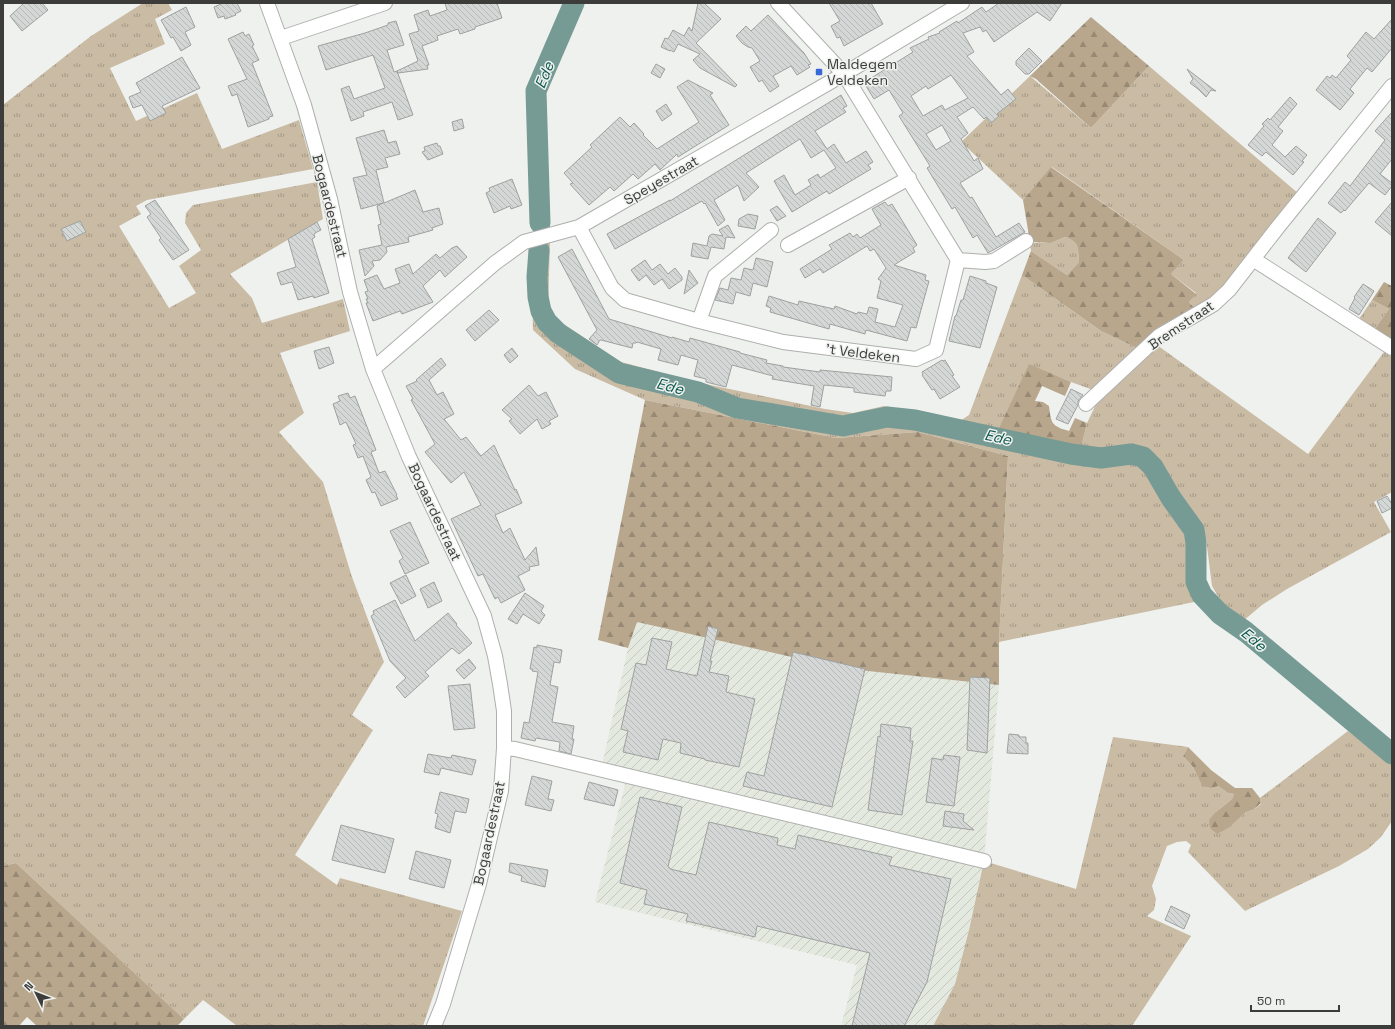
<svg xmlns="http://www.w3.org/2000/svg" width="1395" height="1029" viewBox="0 0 1395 1029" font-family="'Space Grotesk',sans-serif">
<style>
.industrial{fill:url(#industrial-furrows)}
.grass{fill:url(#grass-tufts)}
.forest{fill:url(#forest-firs)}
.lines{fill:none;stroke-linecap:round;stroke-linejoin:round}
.river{stroke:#769a94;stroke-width:21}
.building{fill:url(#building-back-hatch);stroke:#9ea19f;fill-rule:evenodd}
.minor-casing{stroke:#aeb0ad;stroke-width:16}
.minor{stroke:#fff;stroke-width:14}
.poi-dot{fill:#3968d8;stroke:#eff1ee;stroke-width:1.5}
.labels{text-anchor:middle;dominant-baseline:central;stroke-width:3;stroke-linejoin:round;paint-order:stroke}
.poi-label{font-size:14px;fill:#3c3d3b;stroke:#eff1ee;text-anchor:start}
.street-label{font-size:14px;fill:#3c3d3b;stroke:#eff1ee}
.water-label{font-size:15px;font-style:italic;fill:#0d5a52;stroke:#eff1ee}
</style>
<defs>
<pattern id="industrial-furrows" width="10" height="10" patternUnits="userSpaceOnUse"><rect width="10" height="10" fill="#e3e9df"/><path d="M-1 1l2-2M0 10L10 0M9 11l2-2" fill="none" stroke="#c4c9c0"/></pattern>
<pattern id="grass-tufts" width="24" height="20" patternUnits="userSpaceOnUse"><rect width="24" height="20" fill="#cabba4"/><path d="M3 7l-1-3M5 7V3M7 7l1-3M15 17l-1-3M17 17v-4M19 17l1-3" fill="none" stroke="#a59987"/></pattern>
<pattern id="forest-firs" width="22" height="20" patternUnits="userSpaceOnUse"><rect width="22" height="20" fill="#b8a78d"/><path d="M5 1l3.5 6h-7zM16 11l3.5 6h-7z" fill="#978974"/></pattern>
<pattern id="building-back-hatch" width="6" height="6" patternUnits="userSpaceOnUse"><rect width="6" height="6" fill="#d3d7d5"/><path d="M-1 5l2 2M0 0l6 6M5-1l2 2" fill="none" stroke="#b6b9b8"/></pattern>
</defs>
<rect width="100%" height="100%" fill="#eff1ee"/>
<path class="industrial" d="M637,622L840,668L999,685L984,861L969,930L955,984L933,1026H841L857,965L595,902L628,773L602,765L628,648Z"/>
<path class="grass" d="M143,3H168L172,10L155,19L165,44L110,68L136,121L197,93L222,149L299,120L313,169L147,200L136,206L141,214L119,226L169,308L196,293L179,266L201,250L185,223L186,213L193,205L317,182L323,219L230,274L252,298L262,323L343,299L350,331L280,353L304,413L279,432L323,482L352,577L384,662L352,715L373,730L295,855L337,885L340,878L462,911L423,1026H237L203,1000L184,1019L16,863L3,866V105L91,36Z
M1149,66L1299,194L1222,289L1196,310L1189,302L1196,293L1171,274L1184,260L1052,167L1023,200L961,142L1030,76L1091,128Z
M1065,237C1080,242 1078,249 1079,262L1067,275L1031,251L1030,243H1051Z
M550,241L548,314L621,362L701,383L825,409L853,413L884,406L960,421L969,415L1022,275L1101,331L1137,348L1093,390L1071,382L1029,365L996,434L1013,438L1010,448L1069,460L1091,462L1130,463L1140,465L1151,473L1168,504L1182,522L1190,536L1191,554L1190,577L1194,602L999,642L1008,456L918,432L836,438L645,400L575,369L533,330L531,248Z
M1372,300L1389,309L1374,330L1359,319Z
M1157,345L1308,454L1384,352L1392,357V492L1374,502L1391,532L1287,589L1262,605L1243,621L1236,616L1220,600L1212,586L1206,539L1195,518L1165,475L1157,462L1146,452L1133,449L1112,453L1080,452L1087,423L1100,396Z
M1348,731L1392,765V821L1381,837L1368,849L1339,866L1245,911L1188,852L1191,845L1186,841L1177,842L1167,846L1152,886L1156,899L1154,910L1147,916L1191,936L1132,1026H933L955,984L969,930L984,861L1076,889L1113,737L1188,747L1183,756L1193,767L1202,784L1218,786L1228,793L1234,794L1232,799L1216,812L1230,827L1246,812L1253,810L1261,804L1260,798Z"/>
<path class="forest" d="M1091,17L1149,66L1091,128L1036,79L1030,76Z
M1051,167L1184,260L1171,274L1196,294L1189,302L1196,310L1137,348L1101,331L1022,275L1031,251L1067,275L1079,262C1078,249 1080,242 1065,237L1051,243L1030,242L1023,200Z
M1384,282L1392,286V342L1374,330L1389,309L1372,300Z
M1029,364L1071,382L1065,396L1042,386L1035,401L1043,402L1049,406C1051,424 1052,426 1069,431L1075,418L1087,423L1080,452L996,434Z
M645,400L836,438L918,432L1008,456L999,642V685L840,668L637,622L628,648L598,640Z
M1188,747L1211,770L1235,788H1252L1260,798L1261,803L1253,810L1246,812L1230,827L1217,834L1210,828L1209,820L1216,812L1232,799L1234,794L1228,793L1218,786L1211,788L1202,785L1193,767L1183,756Z
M16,863L184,1019L177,1026H37L27,1017L19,1026H3V866Z"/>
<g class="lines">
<path class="river" d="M540,223L536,91L574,3
M539,250L537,277L538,297L541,311L547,322L558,333L619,373L698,392L737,408L843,426L887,417L915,420L1071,454L1101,458L1131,454L1143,457L1153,467L1171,498L1194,530L1196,543V582L1202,595L1220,614L1246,632L1392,754"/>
</g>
<path class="building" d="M24,3H42L48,10L22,31L10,16Z
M223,3H237L241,11L235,14L236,15L225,19L224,16L218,18L214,7Z
M445,3H497L502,18L475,27V29L460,34L458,29L437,36L438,40L422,46L429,65H427L428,69L398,73L397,71L418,61L409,34L419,31L414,15L428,10L430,16L447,10Z
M698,3H704L721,19L696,43L737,85L735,87L700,68L693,60L700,54L678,44L674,52L670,50V51L661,47L665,38L668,39L673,30L684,36L689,27L692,31Z
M829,3H871L883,24L844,46L840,37L837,38L831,26L840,21Z
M999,3H1062L1050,21L1037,12L994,42L986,30L983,32L980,27L963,33L974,52L967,56L1001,95L1008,89L1016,99L997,114L999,116L991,123L986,117L984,119L973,107L957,117L968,133L961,139L974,161L978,158L983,169L960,183L970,198L972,197L996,237L1019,223L1025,232L988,253L977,235L973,238L955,207L952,209L927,168L930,166L899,116L903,113L889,90L874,99L866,86L870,84L868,80L913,52L910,48L929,39L928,37L940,33L939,32L957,21L958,23L982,7L986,12ZM951,75L968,98L945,110L942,105L923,116L911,96L926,86L928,89ZM942,125L951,141L936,150L926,134Z
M186,7L195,27L185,32L191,45L181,51L173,37L171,38L161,20Z
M768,15L804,53L811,64L808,65L810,67L797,75L791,66L773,76L779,86L770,92L762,80L759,82L750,67L760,61L752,48L748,47L742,43L736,36L746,26L751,31Z
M1392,19V48L1372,72L1367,68L1350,89L1354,93L1340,110L1316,90L1327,76L1330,78L1332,75L1336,78L1351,60L1347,56L1366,32L1374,39Z
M396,21L404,45L387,50L394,72L397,71L413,115L398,120L392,102L363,112L364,116L351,121L341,89L349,86L354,99L385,88L373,55L326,70L318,46L365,33L388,25V23Z
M243,32L245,36L249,34L254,45L252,46L259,60L252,63L273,116L269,117V119L248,127L237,94L232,96L228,86L247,79L228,39Z
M1029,48L1042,61L1029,74H1025L1016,65V61Z
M182,57L200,88L162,106L166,113L150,121L142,105L133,108L129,97L141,92L136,83Z
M656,64L665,69L660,78L651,73Z
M1187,69L1213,89L1216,91L1211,90L1206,97L1198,89L1190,83L1193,79Z
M688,80L713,93L710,95L729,125L678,157L677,154L660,170L655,164L638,179L633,174L614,191L610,187L589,205L570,184L573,183L564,173L592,147L590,145L620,117L630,127L634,123L644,134L643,135L657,149L699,122L677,87Z
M841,95L847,106L843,108L846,112L815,131L827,149L834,144L846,163L866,151L873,162L868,165L871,169L829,194L827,191L792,212L774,181L784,175L795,195L811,185L808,180L818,174L820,178L836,168L824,150L811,158L800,139L746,173L759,187L744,201L738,185L714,200L725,220L718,226L705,203L704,204L702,201L615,249L607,234L670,200V201Z
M1290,97L1297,104L1278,127L1283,131L1272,145L1285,157L1296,146L1307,155L1302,161L1304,162L1293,175L1266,152L1262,156L1248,145L1264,126L1262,124L1268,118L1270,120Z
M666,104L672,114L662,121L656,111Z
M1392,112V159L1380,174L1392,183V186L1385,195L1369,183L1345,211L1344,210L1341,213L1328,203L1345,182L1350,186L1385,140L1375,131Z
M462,119L464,128L454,131L452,122Z
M384,130L388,143L396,141L400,154L385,158L388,167L376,170L384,203L415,190L423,212L439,208L443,224L432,228L433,230L408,237L409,242L386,247L387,252L380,260L372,261L374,266L365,276L359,250L382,245L378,225L381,224L377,206L383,203L361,209L353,178L367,175L356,138Z
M437,143L438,146H440L443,154L428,160L422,152L425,151L424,147Z
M512,179L522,205L511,209L510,206L494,213L486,193L490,191L489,188Z
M155,200L189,250L173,260L159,240L161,238L147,217L151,214L145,206Z
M885,202L888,206L892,204L917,245L913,248L915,252L894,265L926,275L925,280L929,281L916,328L911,327L907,341L866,330L865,334L830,324L829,329L770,312L771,308L766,306L769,296L798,305L799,301L834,309L835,306L857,314L858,312L867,314L869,307L878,309L875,322L895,327L903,305L877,298L881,281L878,279L886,268L874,249L870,251L867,246L823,273L820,269L805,278L800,269L832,249L829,245L850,233L853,237L857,234L860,238L881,225L872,209Z
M1392,202V236L1375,222Z
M777,206L786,216L777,221L770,210Z
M748,214L758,216L755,229L738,226L739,219Z
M1318,218L1336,233L1306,272L1288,258Z
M80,221L86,232L67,241L61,229Z
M317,222L321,230L315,233L314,235L315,237L312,239L329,293L314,298L313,296L298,300L292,282L281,285L277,273L296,267L288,239Z
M728,225L735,238L726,237L724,249L711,247L708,259L691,256L693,243L707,246L709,236L712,234L723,236L719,230Z
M457,246L467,257L445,277L440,270L423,286L433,302L402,314L400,311L373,321L366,303H368L366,299H368L365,292L368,291L364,280L377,275L384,289L400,283L395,269L409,264L413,274L436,254L440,258L452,248Z
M572,249L609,319L672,338V337L689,342L690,338L740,352V353L767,360L766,363L783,366V367L820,372V370L892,377L891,391H886L885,396L854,392V388L824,385L820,407L811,405L814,386L772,379L773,376L732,365L726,387L706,382V379L694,376L698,360L681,355L678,365L658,360L661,349L637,342L636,343H633L632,348L601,340H600L597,345L589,339L597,330L558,257Z
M756,258L773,262L767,287L753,283L750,296L736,292L733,304L715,300L720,288L728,290L731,278L741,280L744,268L753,270Z
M645,260L652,270L660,264L668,274L675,268L682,277V280L669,289L662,279L654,285L646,275L639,281L631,270Z
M689,270L698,283L684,294Z
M970,276L986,281V283L997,287L980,348L949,341L955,316H956L961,300H963Z
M1363,284L1374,291L1359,315L1349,309L1355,298L1354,297Z
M489,310L499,320L475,341L466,330Z
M329,347L334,363L319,369L314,351Z
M512,348L518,356L510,363L504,355Z
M441,358L446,365L429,380L437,395L443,392L454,414L444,419L461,440L466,437L481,456L494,445L515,490L516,489L522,503L495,515L503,533L510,528L525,560L536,547L539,565L529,567L530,570L518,576L525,590L501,603L498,597L495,599L483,574L478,576L451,519L481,505L464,472L451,483L425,452L435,444L411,400L413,399L406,386L417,381L416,380Z
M942,360L943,361L945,360L954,375L952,376L960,387L940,399L934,389L932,390L922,375L923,374L922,372Z
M529,385L538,396L546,392L558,416L549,421L551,424L542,429L537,419L520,434L509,421L512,419L502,410Z
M1071,389L1083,395L1078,401V405L1068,424L1056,419Z
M348,393L350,398L355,396L376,450L371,452L379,473L385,471L397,495H396L398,499L381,506L375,492L372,493L366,480L371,477L363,456L358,458L353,445L356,444L346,422L340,425L333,404L340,401L338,396Z
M1387,496L1392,504V508L1382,513L1377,501Z
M410,522L429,563L405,574L399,561L403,558L390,531Z
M406,575L416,596L401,604L390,583Z
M434,582L442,601L428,608L420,589Z
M525,593L544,606L541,611L545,615L539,624L523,614L517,624L508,619Z
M395,600L415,641L448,613L457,624L456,625L472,643L459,654L452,648L425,672L429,676L405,698L396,687L406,678L390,661L371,616L374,614L373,611Z
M708,626L718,629L710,661H712L709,672L729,676L726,692L755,699L739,767L705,760V759L680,753L681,743L663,739L658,760L623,752L628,731L621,729L636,663L646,665L652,638L672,642L666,669L697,676Z
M537,645L562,650L560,663L554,662L550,685L558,687L552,722L574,726L572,739H574L571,754L559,751L560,742L536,738L535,741L521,738L524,722L529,723L538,672L532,671L533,669H530L534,647L537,648Z
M793,652L865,669L832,807L743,786L747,772L764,776Z
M469,659L476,668L464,679L456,670Z
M970,677L990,678L987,753L967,750Z
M470,684L475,728L454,730L448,686Z
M881,724L911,728L910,741H913L902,815L868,810L878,736L880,737Z
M1009,734L1019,735V737H1026V743H1028V754L1007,753Z
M428,754L451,758L452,755L476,760L472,775L441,768L439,775L424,772Z
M944,755L960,757L954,806L926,802L932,758L943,760Z
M532,776L552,781L548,799L554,800L551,811L525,805Z
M589,782L618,790L614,806L584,799Z
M440,792L469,799L466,813L455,811L450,833L435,828L438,814L435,813Z
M640,797L682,807L668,867L670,868V869L696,875L709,822L778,838L777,845L795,849L798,835L892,857L889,865L951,879L927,982L904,1026H852L870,953L757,926L755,937L686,921L688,914L644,904L647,890L620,883Z
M945,811L964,814L963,821L974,830L943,826Z
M341,825L394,839L385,873L332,860Z
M416,851L451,860L444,888L409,879Z
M510,863L548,870L545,887L521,881L522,876L509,872Z
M1171,906L1190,915L1184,929L1165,920Z"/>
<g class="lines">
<g class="minor-casing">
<path id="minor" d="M267,3L304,105L330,199L350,292L373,369L409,457L484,616L495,656L500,684L504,711V748L501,791L479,884L443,1004L434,1026
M281,38L385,3
M579,227L612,288L625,300L699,321L783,342L916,359L936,350L958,260L844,74L778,3
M788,245L909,178
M1253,259L1392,348
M958,260L985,262L994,261L1026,241
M699,321L715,276L771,230
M373,369L495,263L524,242L579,227L844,74L962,3
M1086,404L1159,336L1214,304L1229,290L1278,227L1392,86
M504,748L515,749L984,861"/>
</g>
<use href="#minor" class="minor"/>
</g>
<rect class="poi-dot" x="815" y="68" width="8" height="8" rx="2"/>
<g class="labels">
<g class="poi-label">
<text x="827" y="64">Maldegem<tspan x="827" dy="16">Veldeken</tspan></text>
</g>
<g class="street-label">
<text transform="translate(661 180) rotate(-30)">Speyestraat</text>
<text transform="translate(330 206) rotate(76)">Bogaardestraat</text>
<text transform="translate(1181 325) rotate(-34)">Bremstraat</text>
<text transform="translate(863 353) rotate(7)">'t Veldeken</text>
<text transform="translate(435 512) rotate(65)">Bogaardestraat</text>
<text transform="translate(489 833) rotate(-78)">Bogaardestraat</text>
</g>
<g class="water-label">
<text transform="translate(544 75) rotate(-68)">Ede</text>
<text transform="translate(670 386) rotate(14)">Ede</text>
<text transform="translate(998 437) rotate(12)">Ede</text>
<text transform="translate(1254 639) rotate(39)">Ede</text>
</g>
</g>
<rect width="1395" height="1029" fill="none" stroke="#3c3d3b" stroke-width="8"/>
<g transform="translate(36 993) rotate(313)" stroke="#eff1ee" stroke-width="3" paint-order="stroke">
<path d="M0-3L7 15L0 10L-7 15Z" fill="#3c3d3b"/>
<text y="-6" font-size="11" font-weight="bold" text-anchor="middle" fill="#3c3d3b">N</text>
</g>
<path d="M1251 1005v6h88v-6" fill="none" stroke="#3c3d3b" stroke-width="2"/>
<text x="1257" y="1005" font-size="12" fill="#3c3d3b" stroke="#eff1ee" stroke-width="3" paint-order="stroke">50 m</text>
</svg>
